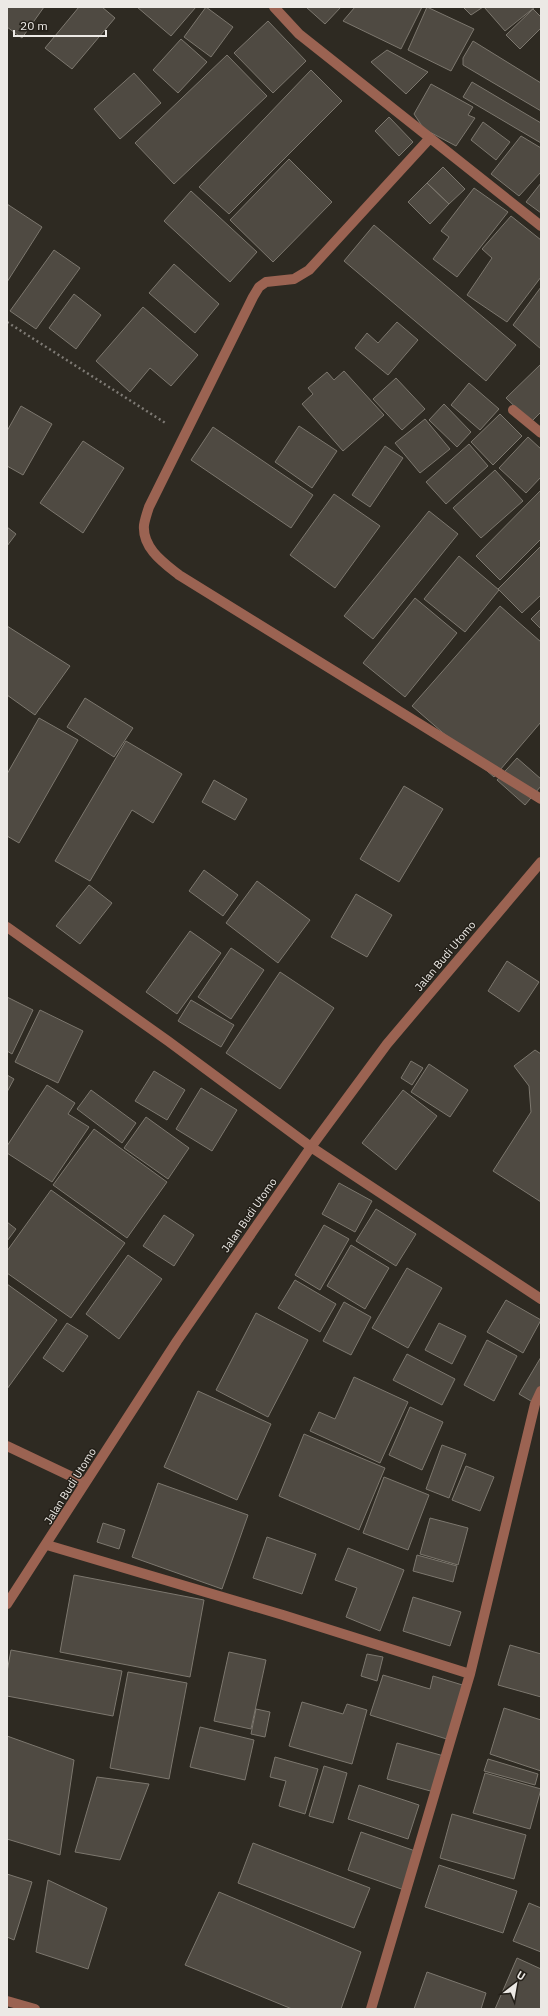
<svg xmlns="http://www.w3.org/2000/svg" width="548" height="2016" viewBox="0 0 548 2016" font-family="'IBM Plex Sans',sans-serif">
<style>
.building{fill:#4f4a42;stroke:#7c776e}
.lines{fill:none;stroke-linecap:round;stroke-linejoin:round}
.path{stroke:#7e7a74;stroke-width:2.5;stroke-dasharray:2 3;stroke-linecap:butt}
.minor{stroke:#9b6352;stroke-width:10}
.labels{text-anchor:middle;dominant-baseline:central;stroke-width:3;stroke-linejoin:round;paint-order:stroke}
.street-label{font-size:11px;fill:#ece9e5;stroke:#242019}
</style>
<rect width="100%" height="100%" fill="#2e2a22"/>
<path class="building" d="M7,7H44L22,38L7,27Z
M79,7H102L115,18L72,69L45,48Z
M137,7H196L171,36Z
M206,7L233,27L211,57L184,37Z
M306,7H341L325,24Z
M355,7H422L401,49L343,21Z
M427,7L474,29L451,71L408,50Z
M463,7H483L471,15Z
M484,7H535L505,31Z
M533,9L541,17V28L520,49L506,35Z
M268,21L306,61L273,93L234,53Z
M181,39L207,62L178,93L153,70Z
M473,41L541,83V111L463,65V58Z
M387,50L428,72L406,94L371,62Z
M227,55L267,96L174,184L135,143Z
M311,70L342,101L229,214L199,187Z
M134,73L161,103L120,139L94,109Z
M472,82L541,123V143L463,97Z
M431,84L473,107L468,115L475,118L456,146L424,129L414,114Z
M389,117L413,142L399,156L375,131Z
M483,122L510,142L496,160L471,140Z
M521,136L541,148V172L519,196L491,174Z
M289,159L332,202L273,262L230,220Z
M443,167L465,189L449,204L427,183Z
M427,183L449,204L430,224L408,202Z
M541,183V213L526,202Z
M474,188L508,212L457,277L433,259L449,237L441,231Z
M191,191L257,252L230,282L164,221Z
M7,204L42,227L7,282Z
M511,216L541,240V277L507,322L467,295L492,258L482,249Z
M374,225L516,345L486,381L344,261Z
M54,250L80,268L36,329L10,311Z
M174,264L219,304L195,333L149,293Z
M541,287V349L513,325Z
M74,294L101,315L76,349L49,328Z
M143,307L198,355L171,386L150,368L130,392L96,361Z
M397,322L418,340L388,375L355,348L367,333L378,343Z
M541,364V412L531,422L506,398Z
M344,371L384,415L343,451L302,404L313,394L308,388L327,372L334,380Z
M396,378L425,409L402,430L373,399Z
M469,383L499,409L480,430L451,405Z
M444,404L471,432L457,447L429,420Z
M21,406L52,424L23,475L7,466V431Z
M500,414L522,436L493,465L471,442Z
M425,419L450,449L420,473L395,443Z
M299,426L337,451L312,488L275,462Z
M213,427L313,495L291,528L191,460Z
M528,437L541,449V477L526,493L499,468Z
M83,441L124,468L83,533L40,503Z
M469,444L488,466L446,504L426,482Z
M385,446L403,458L370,507L352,495Z
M495,470L523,501L481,538L453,508Z
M541,490V539L500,580L476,556Z
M334,494L380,526L335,588L290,555Z
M429,511L458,534L373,639L344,616Z
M7,527L16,534L7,546Z
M541,546V595L522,613L498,589Z
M459,556L499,590L465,632L424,599Z
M415,598L457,633L405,697L363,663Z
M500,606L541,642V722L494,777L412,706Z
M541,609V629L531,619Z
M7,626L70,666L35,715L7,695Z
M85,698L133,728L114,757L67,727Z
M39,718L78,740L19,843L7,836V774Z
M126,741L182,774L153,823L132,810L90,881L55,861Z
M517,758L541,779V786L525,805L497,780Z
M214,780L247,799L235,820L202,802Z
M404,786L443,809L399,882L360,859Z
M204,870L238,895L223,916L189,891Z
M257,881L310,920L278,963L226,923Z
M89,885L112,903L80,944L56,926Z
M356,894L392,915L367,957L331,937Z
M190,931L221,953L177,1014L146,992Z
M231,948L264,970L231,1019L198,997Z
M507,961L539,982L519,1012L488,991Z
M280,972L334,1008L280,1089L226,1053Z
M7,997L33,1010L12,1054L7,1051Z
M191,1000L234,1025L221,1047L178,1021Z
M40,1010L83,1031L58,1083L15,1062Z
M535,1050L541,1054V1202L493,1171L531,1112L529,1086L514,1066Z
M411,1061L423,1068L412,1085L401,1078Z
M429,1064L468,1090L450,1117L411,1092Z
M154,1071L185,1090L167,1120L135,1101Z
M7,1075L14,1079L7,1092Z
M47,1085L75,1103L68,1114L89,1127L52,1182L7,1153V1146Z
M201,1088L237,1110L212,1151L176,1129Z
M91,1090L136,1123L122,1143L77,1109Z
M403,1090L437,1116L396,1170L362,1143Z
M146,1117L189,1148L168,1179L124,1148Z
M94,1129L167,1182L127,1238L53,1185Z
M339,1183L372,1201L355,1232L322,1214Z
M51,1190L125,1243L71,1318L7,1273V1251Z
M376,1209L416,1234L396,1266L356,1241Z
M164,1215L194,1235L174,1266L143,1246Z
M7,1222L16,1229L7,1241Z
M324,1225L349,1239L320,1290L295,1275Z
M351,1245L389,1268L365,1309L327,1286Z
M128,1255L162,1279L119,1339L86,1314Z
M407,1268L442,1288L408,1348L372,1328Z
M295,1280L336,1304L320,1332L278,1308Z
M7,1284L57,1320L7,1389Z
M506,1300L541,1320L523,1353L487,1332Z
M344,1302L371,1317L351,1355L323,1341Z
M256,1313L308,1340L268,1417L216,1390Z
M67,1323L88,1336L63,1372L43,1358Z
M439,1323L466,1336L452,1364L425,1350Z
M487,1340L517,1356L494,1401L464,1385Z
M407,1354L455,1379L442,1405L393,1380Z
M541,1357V1396L536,1404L519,1394Z
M354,1377L408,1402L380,1463L310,1431L319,1412L335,1419Z
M198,1391L271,1424L237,1500L164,1467Z
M410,1407L443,1422L422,1470L389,1455Z
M304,1434L385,1468L359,1530L279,1496Z
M442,1445L466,1454L449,1498L426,1489Z
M466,1466L494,1477L480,1511L452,1500Z
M384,1477L429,1495L408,1550L363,1533Z
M158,1483L248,1515L222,1589L132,1557Z
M430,1518L468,1528L458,1565L420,1554Z
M103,1523L125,1530L119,1549L97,1542Z
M267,1537L316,1554L302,1594L253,1578Z
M348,1548L404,1570L380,1631L346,1617L357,1588L335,1580Z
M417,1555L457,1566L453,1582L413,1571Z
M74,1575L204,1600L190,1677L60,1652Z
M413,1597L461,1612L450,1646L403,1631Z
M510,1645L541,1654V1697L498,1685Z
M11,1650L122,1671L113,1716L7,1696V1672Z
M229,1652L266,1660L251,1729L214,1721Z
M367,1654L383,1657L377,1681L361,1676Z
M128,1672L187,1683L169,1779L110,1768Z
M383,1675L430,1689L433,1676L469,1687L453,1741L370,1715Z
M302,1702L343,1714L347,1704L367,1710L352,1764L289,1746Z
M504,1708L541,1720V1771L490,1754Z
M256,1709L270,1712L265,1737L251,1734Z
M200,1727L254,1740L245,1780L190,1767Z
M7,1736L74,1760L60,1855L7,1839Z
M397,1743L444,1756L434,1792L387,1779Z
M275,1757L318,1769L305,1814L279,1806L286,1781L270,1777Z
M488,1759L538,1774L535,1785L484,1771Z
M324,1766L347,1773L333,1823L309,1816Z
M485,1773L541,1789L530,1829L473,1813Z
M97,1777L149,1784L120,1860L75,1852Z
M359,1785L419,1805L408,1839L348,1819Z
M452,1814L526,1835L514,1879L440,1858Z
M361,1832L421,1853L407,1891L348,1870Z
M253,1843L370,1888L354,1928L238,1883Z
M439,1865L517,1891L503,1933L425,1907Z
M7,1874L32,1882L14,1940L7,1937Z
M48,1880L107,1908L88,1969L36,1952Z
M219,1892L361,1952L341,2009H292L185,1965Z
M529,1903L541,1908V1952L513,1941Z
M517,1958L541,1969V2009H495Z
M427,1972L486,1993L481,2009H414Z"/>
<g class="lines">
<path class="path" d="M7,322L167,424"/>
<path class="minor" d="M274,7L299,34L541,226
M430,138L309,270L294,279L266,282L259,287L253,297L149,507C147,513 145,519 144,525C142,548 164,563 179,575L541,799
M513,410L541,433
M7,927L168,1041L311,1147L541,1299
M7,1446L85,1483
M47,1545L283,1615L470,1674
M7,1604L177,1341L311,1147L387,1044L541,862
M7,2001L35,2009
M371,2009L470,1674L535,1404L541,1391"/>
</g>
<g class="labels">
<g class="street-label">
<text transform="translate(445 956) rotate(-50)">Jalan Budi Utomo</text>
<text transform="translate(249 1215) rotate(-55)">Jalan Budi Utomo</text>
<text transform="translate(70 1486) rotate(-58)">Jalan Budi Utomo</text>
</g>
</g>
<rect width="548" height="2016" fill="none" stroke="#ece9e5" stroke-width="16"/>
<g transform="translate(516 1984) rotate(31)" stroke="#242019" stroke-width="3" paint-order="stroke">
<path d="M0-3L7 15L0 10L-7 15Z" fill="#ece9e5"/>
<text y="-6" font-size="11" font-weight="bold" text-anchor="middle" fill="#ece9e5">U</text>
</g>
<path d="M14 30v6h92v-6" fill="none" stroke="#ece9e5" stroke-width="2"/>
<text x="20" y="30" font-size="12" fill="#ece9e5" stroke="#242019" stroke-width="3" paint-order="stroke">20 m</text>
</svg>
